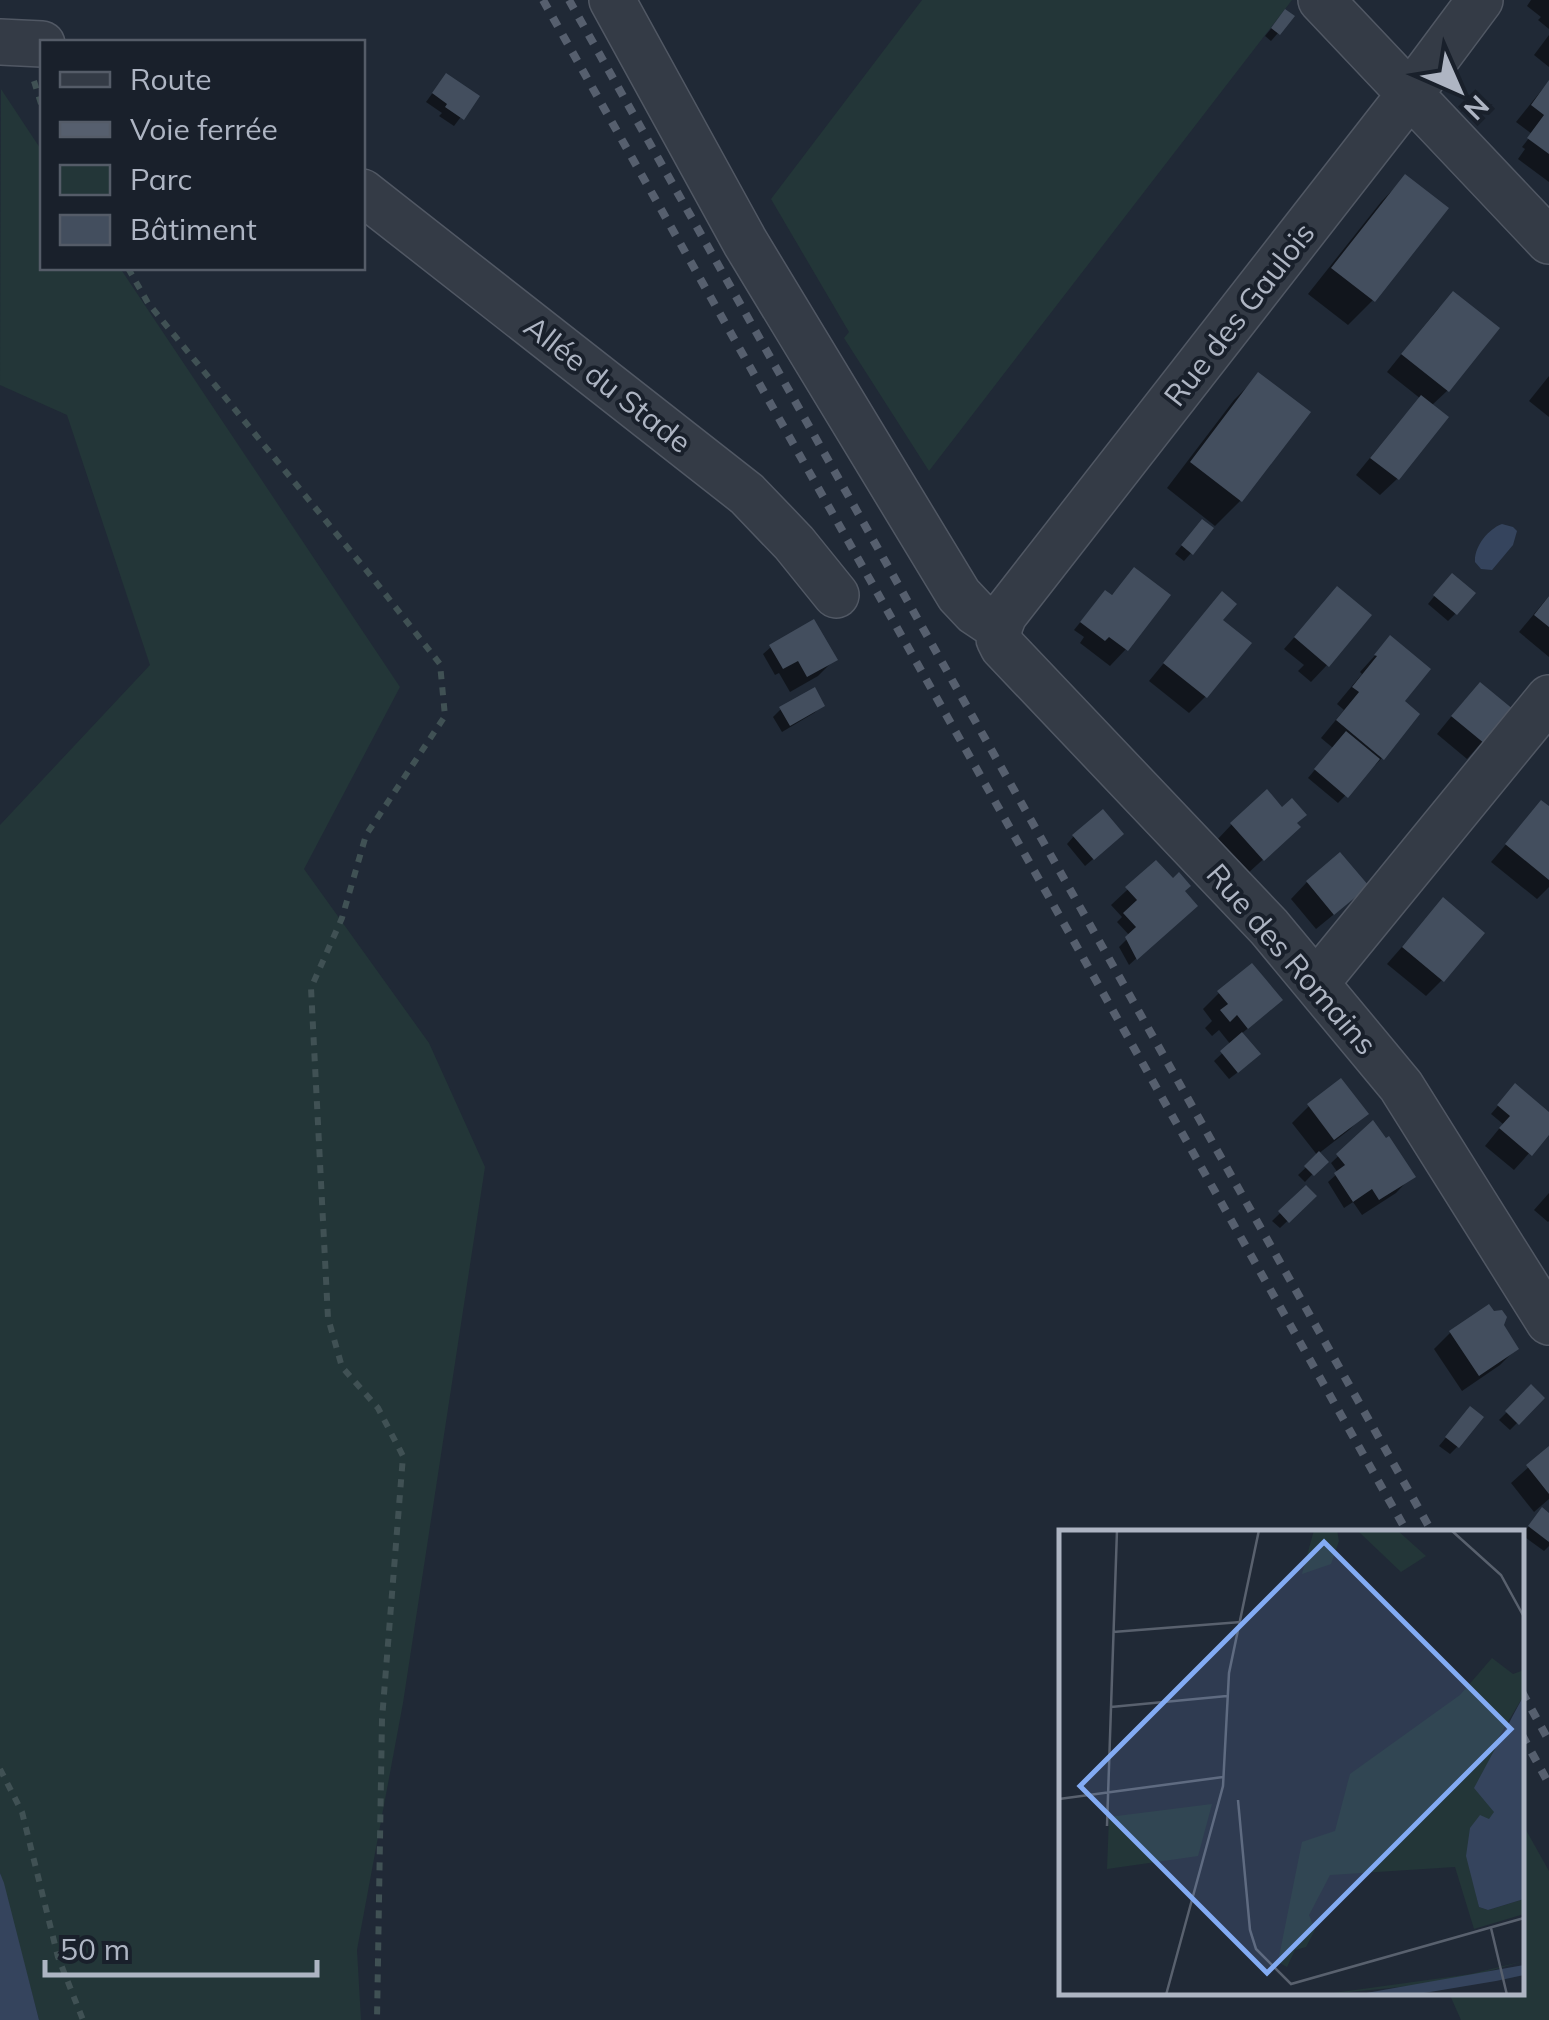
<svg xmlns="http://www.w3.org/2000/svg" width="1549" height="2020" viewBox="0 0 1549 2020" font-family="Mulish,sans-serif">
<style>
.green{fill:#233638}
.water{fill:#35445d}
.shadow{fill:#0007}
.building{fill:#434e5e}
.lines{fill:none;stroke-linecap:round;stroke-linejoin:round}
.minor-casing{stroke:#515864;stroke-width:48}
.path{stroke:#405154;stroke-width:6;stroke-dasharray:8 8;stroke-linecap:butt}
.minor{stroke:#343b46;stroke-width:45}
.rail{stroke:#565f6e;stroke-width:8;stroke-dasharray:10 10;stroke-linecap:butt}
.labels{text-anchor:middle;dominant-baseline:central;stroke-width:8;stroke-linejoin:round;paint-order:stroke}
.street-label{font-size:30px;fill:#aeb5c3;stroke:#19202b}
.inset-road{fill:none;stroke:#59616e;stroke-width:2.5}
.view{fill:#83abf3;fill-opacity:0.15;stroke:#83abf3;stroke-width:5}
.inset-edge{fill:none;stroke:#aeb5c3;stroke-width:5}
</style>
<rect width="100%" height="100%" fill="#202936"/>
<path class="green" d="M922,0H1292L929,471L844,338L849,332L771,199Z
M1,89L42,151V268H120L400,687L304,869L429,1043L485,1167L403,1703L357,1950L361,2020H39L0,1873V825L150,665L67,415L0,385Z
M1522,1823L1549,1871V2020H1461L1449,1993L1522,1992Z"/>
<path class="water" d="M1502,524L1513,527L1517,531L1513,545L1492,570L1481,569L1475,562C1474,547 1488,529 1502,524Z
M0,1873L4,1883L39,2020H0Z"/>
<path class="shadow" d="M1531,0H1549V29L1538,20L1541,17L1527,6Z
M1278,20V33L1271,41L1265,36Z
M1549,35V67L1534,55Z
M1549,81V182L1518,159L1525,149L1522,147L1532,134L1516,122Z
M439,84L476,97L454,126L439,116L442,113L426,102Z
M1405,177L1445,208L1373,300L1348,325L1308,294L1381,202Z
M1453,294L1496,329L1447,391L1431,406L1445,418L1397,479L1380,495L1356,475L1405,415L1421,399L1387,372L1437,310Z
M1258,376L1307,413L1240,501L1215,526L1167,488L1234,400Z
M1549,376V417L1529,401Z
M1194,530L1191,553L1184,561L1175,554Z
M1134,570L1126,649L1110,666L1080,643L1084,637L1074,630L1098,600L1110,597Z
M1444,584L1455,614L1448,621L1428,604Z
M1337,589L1327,665L1311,682L1298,671L1304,665L1284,649Z
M1549,596V657L1519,632Z
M1201,618L1248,644L1205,697L1189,713L1149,681Z
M1390,639L1401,702L1382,758L1338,803L1308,778L1333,748L1321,738L1344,710L1337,704L1362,674L1360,672Z
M771,647L834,660L818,676L790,692L779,673L775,675L763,654Z
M1464,701L1510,710L1467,759L1437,734Z
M822,706L814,713L782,732L773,717L781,709Z
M1541,803L1549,809V887L1537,899L1491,862Z
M1232,824L1281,843L1246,875L1216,841Z
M1074,836L1113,842L1085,866L1067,844Z
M1156,863L1173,882L1149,947L1129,965L1119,947L1130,936L1117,922L1122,917L1111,905Z
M1307,882L1349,902L1316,929L1291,899Z
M1443,900L1442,980L1426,996L1387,964Z
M1219,993L1263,1016L1241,1034L1251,1062L1229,1079L1214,1061L1231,1045L1219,1030L1212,1036L1205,1028L1212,1021L1203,1009Z
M1341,1082L1365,1114L1349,1130L1318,1154L1325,1161L1305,1182L1298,1175L1318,1156L1292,1123L1309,1106Z
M1508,1094L1549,1115V1131L1514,1170L1485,1146L1503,1124L1491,1114Z
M1373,1123L1412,1176L1396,1193L1362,1215L1353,1202L1344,1208L1328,1182L1338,1173L1331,1163Z
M1306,1188L1314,1196L1280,1228L1272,1221Z
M1549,1193V1221L1548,1222L1534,1210Z
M1501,1325L1516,1349L1500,1365L1462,1391L1434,1349L1450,1333Z
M1531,1388L1542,1398L1510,1430L1499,1420Z
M1463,1417L1457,1447L1450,1454L1439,1446Z
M1549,1449V1499L1534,1512L1511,1483Z
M1549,1516V1546L1544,1551L1522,1535L1535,1518Z"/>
<path class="building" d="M1285,9L1295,16L1280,35L1271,28Z
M446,73L480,96L464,120L445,107L447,104L432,93Z
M1549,80V154L1527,138L1544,115L1531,105Z
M1405,174L1449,208L1375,302L1331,268Z
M1453,291L1500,328L1449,392L1401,354Z
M1258,372L1311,412L1242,502L1190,462Z
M1421,395L1449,417L1399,480L1370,458Z
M1202,519L1214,528L1193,555L1181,545Z
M1134,567L1171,595L1128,651L1109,637L1105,641L1080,622L1105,590L1112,595Z
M1452,573L1476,593L1457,615L1433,595Z
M1337,586L1372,615L1329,667L1294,637Z
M1222,591L1237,604L1223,620L1252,643L1207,698L1163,663Z
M1549,596V627L1534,615Z
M814,619L838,660L807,677L798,661L783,669L769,645Z
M1390,635L1431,669L1405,701L1420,714L1384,760L1336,720L1359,692L1352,687L1377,656L1374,655Z
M1480,682L1514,710L1485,744L1451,716Z
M815,687L825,706L790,726L779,707Z
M1346,731L1380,759L1348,798L1314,769Z
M1267,789L1282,807L1292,798L1307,815L1297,823L1301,827L1264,861L1230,823Z
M1541,800L1549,806V880L1505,844Z
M1103,809L1124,834L1094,860L1072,835Z
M1340,852L1369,886L1334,915L1306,881Z
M1156,860L1173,878L1179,872L1191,886L1185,891L1198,906L1137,960L1125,937L1136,927L1123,913L1137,900L1125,887Z
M1443,897L1485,933L1444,982L1402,947Z
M1252,963L1283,1000L1248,1029L1237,1015L1230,1022L1220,1010L1228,1004L1217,991Z
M1242,1032L1261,1054L1238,1073L1220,1051Z
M1341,1078L1369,1114L1334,1140L1307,1104Z
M1515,1083L1549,1112V1135L1532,1156L1499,1128L1510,1116L1497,1105Z
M1373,1120L1386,1138L1389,1136L1416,1177L1379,1200L1372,1189L1353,1202L1334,1173L1345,1165L1336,1154Z
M1319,1151L1329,1162L1314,1176L1304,1166Z
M1306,1185L1317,1196L1289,1223L1278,1211Z
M1489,1304L1494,1311L1502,1310L1507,1317L1504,1325L1519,1349L1479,1376L1449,1331Z
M1531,1384L1545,1398L1519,1425L1505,1411Z
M1470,1406L1484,1417L1459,1448L1445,1437Z
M1549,1446V1494L1526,1465Z
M1542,1507L1549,1513V1542L1528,1526Z"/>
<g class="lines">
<g class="minor-casing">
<path id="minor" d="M612,0L745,242L959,595L975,612L999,628
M1321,0L1549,241
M0,42L42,44
M362,192L747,494L794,543L836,595
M999,628V639L1003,647L1269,927L1401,1086L1549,1322
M999,628L1004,615L1410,94L1480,0
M1316,983L1549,698"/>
</g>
<path class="path" d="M34,81L42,107
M128,268L148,303L375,581L440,664L445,716L366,835L342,918L311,988L328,1318L342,1367L378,1408L403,1456L382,1719L377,2020
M0,1769L22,1812L58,1957L83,2020"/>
<use href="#minor" class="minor"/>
<path class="rail" d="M543,0L1407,1532
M569,0L1432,1532
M1522,1692L1549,1741
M1522,1735L1549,1784"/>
</g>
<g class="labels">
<g class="street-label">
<text transform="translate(1239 314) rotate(-52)">Rue des Gaulois</text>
<text transform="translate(608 384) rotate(38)">Allée du Stade</text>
<text transform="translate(1292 959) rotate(49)">Rue des Romains</text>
</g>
</g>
<g transform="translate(1059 1530)">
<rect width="465" height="465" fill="#202936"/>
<path d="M255,0H278L280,11L272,34L243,44ZM338,0L367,26L342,42L300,2ZM433,128L454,144L465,140V165L435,215V282L417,364L420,377L429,380L465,369V384L415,399L396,337L271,345L250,385L256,400L247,417L236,420L228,437L219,432L243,312L276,301L291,244L401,165ZM153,274L139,326L48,339L50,287ZM465,431L392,452L260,465L412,444Z" fill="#233638"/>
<path d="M465,165V369L429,380L420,377L407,326L411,298L421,285L430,289L435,282L415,258ZM465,435V445L437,451L353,465H296Z" fill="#35445d"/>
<path class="inset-road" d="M392,0L442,45L465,87M54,102L182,92M52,177L168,166M0,269L164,247M179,270L191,400L197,419L232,454L465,388M48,296L58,0M432,398L448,465M107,465L164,256L170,143L200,0"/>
<path class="view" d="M265,12L452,199L208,443L21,256Z"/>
<rect width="465" height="465" class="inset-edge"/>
</g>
<rect x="40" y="40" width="325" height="230" fill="#19202b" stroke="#555c68" stroke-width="2.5"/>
<rect x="60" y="72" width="50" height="15" fill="#343b46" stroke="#555c68" stroke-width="2.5"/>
<text x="130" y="90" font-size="30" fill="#aeb5c3">Route</text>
<rect x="60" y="122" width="50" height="15" fill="#565f6e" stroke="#555c68" stroke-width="2.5"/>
<text x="130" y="140" font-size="30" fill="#aeb5c3">Voie ferrée</text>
<rect x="60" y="165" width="50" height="30" fill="#233638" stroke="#555c68" stroke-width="2.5"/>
<text x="130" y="190" font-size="30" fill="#aeb5c3">Parc</text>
<rect x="60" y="215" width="50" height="30" fill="#434e5e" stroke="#555c68" stroke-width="2.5"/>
<text x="130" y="240" font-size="30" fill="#aeb5c3">Bâtiment</text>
<g transform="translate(1459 90) rotate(135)" stroke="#19202b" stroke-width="8" paint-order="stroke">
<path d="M0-8L18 38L0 25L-18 38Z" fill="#aeb5c3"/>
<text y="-15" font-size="28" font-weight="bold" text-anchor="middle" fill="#aeb5c3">N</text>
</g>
<path d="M45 1960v15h272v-15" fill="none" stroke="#aeb5c3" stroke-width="5"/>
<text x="60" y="1960" font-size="30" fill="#aeb5c3" stroke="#19202b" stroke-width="8" paint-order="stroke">50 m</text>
</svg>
